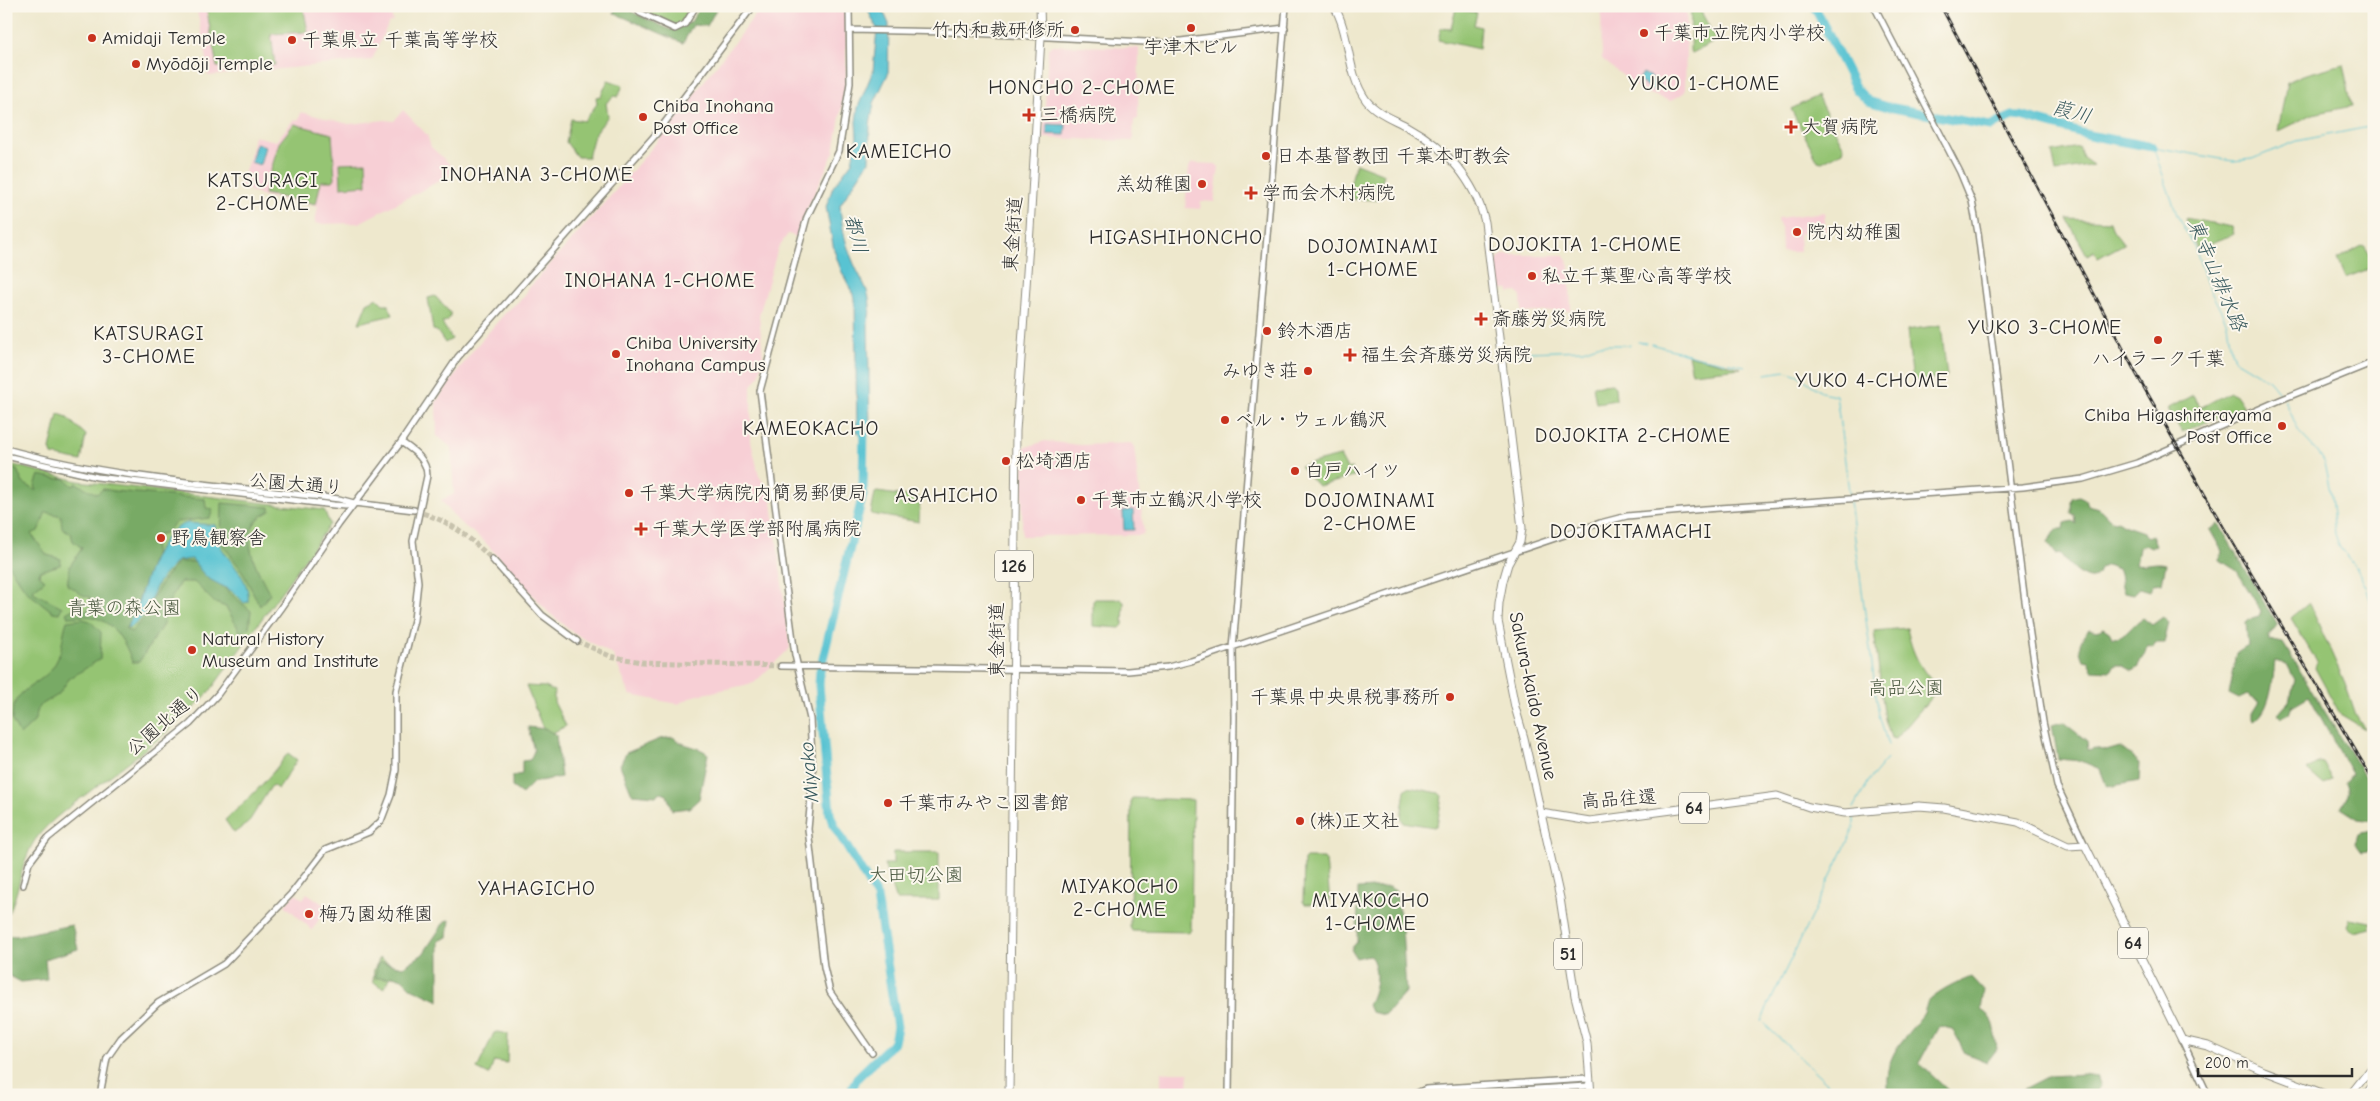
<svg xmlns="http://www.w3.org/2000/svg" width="2380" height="1101" viewBox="0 0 2380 1101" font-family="'Comic Neue','Klee One',sans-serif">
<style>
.built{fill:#f7cfd5}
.green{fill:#95c473;stroke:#60784f}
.forest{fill:#78aa65;stroke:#526a48}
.water{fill:#58c3d2;stroke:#42777e}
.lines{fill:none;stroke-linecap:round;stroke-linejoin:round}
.stream{stroke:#58c3d2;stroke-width:1}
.river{stroke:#58c3d2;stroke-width:9}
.tertiary-tunnel{stroke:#c7c2ad;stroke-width:5;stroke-dasharray:5 2.5;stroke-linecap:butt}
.tertiary-casing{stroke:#8c8a7c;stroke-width:8}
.primary-casing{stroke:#8c8a7c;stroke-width:9}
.trunk-casing{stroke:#8c8a7c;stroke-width:9}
.motorway-casing{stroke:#8c8a7c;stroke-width:10}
.tertiary{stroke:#fff;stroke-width:5}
.primary{stroke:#fff;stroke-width:7}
.trunk{stroke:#fff;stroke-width:7}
.motorway{stroke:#fff;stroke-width:8}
.rail-casing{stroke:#2b2b2b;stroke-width:3}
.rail{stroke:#fbf7ec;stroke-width:1;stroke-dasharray:4;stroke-linecap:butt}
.poi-dot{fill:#c8321e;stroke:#fbf7ec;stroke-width:2}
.labels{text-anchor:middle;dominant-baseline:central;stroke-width:4;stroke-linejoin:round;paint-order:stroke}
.shield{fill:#fbf7ec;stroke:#696865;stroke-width:1}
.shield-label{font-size:18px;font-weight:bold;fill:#2b2b2b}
.poi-label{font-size:19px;fill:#2b2b2b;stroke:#fbf7ec;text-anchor:start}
.street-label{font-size:19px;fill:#2b2b2b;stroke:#fbf7ec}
.park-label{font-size:19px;fill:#4b5941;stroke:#fbf7ec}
.neighbourhood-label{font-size:20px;letter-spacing:1px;fill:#2b2b2b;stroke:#fbf7ec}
.water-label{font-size:20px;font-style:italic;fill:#38595d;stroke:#fbf7ec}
</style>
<rect width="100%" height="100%" fill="#fbf7ec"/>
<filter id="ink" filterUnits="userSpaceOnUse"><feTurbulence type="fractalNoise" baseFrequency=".02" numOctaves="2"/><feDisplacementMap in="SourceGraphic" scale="10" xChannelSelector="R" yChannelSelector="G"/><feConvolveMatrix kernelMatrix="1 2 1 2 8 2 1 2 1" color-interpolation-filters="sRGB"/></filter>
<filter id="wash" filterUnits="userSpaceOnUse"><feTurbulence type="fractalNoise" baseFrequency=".0096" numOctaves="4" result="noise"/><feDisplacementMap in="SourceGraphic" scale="20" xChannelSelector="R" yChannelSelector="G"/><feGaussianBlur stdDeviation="1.12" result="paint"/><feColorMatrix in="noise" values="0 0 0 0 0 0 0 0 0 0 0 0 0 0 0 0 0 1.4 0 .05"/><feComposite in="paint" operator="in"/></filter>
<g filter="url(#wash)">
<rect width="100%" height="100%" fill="#eee8cd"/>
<path class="built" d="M196,6H390L393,22H389L372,60L208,76L207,59Z
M762,6H788L816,11L819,6H846V82L834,152L807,209L799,238L788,234L778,248L759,315L763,357L759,376L751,387V441L759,476L771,494L790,648L754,683L694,696L678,704L630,695L613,655L574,633L548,612L485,542L458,521L441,500L454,494L451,447L437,436L436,402L473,350L506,312L524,297L528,289L615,191L666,131Z
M1601,6H1687L1685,92L1671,101L1643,92L1602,59Z
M1052,45L1139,48L1138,119H1134L1133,141L1043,138L1048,49Z
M403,110L427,135L431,147L455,169L449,175L428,187L359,223L320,224L315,223L318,206L262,196L239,186L250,157L254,136L276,141L294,119L299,120L301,112L349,124L385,120L394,121Z
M1192,163L1216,164L1219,167L1214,202L1201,201L1200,209L1185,208L1189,167Z
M1824,212L1826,231L1799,234L1800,252H1782L1781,227L1777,221L1779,218Z
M1502,255H1564L1569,263L1571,310L1522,313L1521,297L1517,292L1509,293V289H1497L1494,264Z
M1045,441L1080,445L1131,443L1134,447L1144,532L1142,535L1022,536L1023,448Z
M295,893L303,899L307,893L327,907L312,930L285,905Z
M1161,1072H1189L1188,1095H1161Z"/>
<path class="green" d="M206,6H303L308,32L271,34L275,65L217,67Z
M638,6H692L683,21L674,26L640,9Z
M1691,6H1698L1715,38L1714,42L1692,53L1690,52Z
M1456,8L1477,13L1474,25L1481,27L1479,49L1438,40L1441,28L1451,29Z
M2343,64L2352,106L2313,114L2278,131L2287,82L2303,75Z
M608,80L623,85L618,97L614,96L606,103L608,116L594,135L588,157H577L566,142L571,119L584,121L597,104L596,97L601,96Z
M1817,96L1844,148L1843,151L1822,162L1818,161L1791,109Z
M294,124L332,134L335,178L333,181H321L316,204L264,194L279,143Z
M2079,147L2083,158L2093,165L2056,172L2052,152Z
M366,162L367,185L341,187L340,163Z
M1356,163L1384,174L1377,200L1353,199L1350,185Z
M2185,218L2232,227L2234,234L2197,249Z
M2067,219L2110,221L2113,230L2124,244L2098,258L2094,251L2087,255Z
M2364,245L2374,262V267L2345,278L2337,259Z
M435,296L451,314L448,320L442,323L452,339L445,343L437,331L433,330L428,298Z
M377,298L383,304H388L393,315L359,323L367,303Z
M1941,325L1947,376L1913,382L1907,330Z
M1688,355L1741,368L1692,373Z
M1612,384L1615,387L1616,400L1596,403L1593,386Z
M2230,392L2237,396L2244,407L2182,432L2167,409L2193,395L2200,408Z
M58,414L65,416L86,435L81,461L52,455L50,449Z
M1340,456L1347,469L1352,468L1354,477L1318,486L1300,466Z
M6,463L78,481L324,510L330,524L210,691C176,729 133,758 93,789C74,804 49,820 35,840C19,864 21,893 6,918Z
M877,492L920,498L919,522L871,514L875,493Z
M1095,599H1120L1124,602L1123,625L1120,628L1093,626V601Z
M2309,603L2345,683L2355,713L2365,729L2340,714L2315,668L2317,662L2291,618Z
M1907,628C1912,653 1920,670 1939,688L1896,739L1891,738L1885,720L1874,631Z
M526,686L545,687L554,691V702L566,726L546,736Z
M288,753L297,760L278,789L272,785L248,823L234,833L225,820C249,799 269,779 288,753Z
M2320,762L2323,763L2333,779L2324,785L2307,770Z
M1408,787L1439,793L1442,796L1437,825L1434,827L1403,822L1401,818L1405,790Z
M1133,798L1193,800L1191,930L1189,932L1132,931L1130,927L1131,799Z
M893,852H939V900H897L895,898L884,864H893Z
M1306,858H1324L1326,861L1330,901L1327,904H1305L1303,902L1304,860Z
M2350,918L2370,922V928L2354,932L2347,926Z
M380,958L395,967L384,988L373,982L374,969Z
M497,1032L508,1034L507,1063L494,1061L489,1075L477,1069L494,1033Z"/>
<path class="forest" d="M615,6H631L632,12L671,30L691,22L700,6H718L707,26L693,25L683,43L614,13Z
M6,466L17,470L23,483L37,491L35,486L39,475L58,479L64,478L73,486L76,483L97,494L103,489L114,491L205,499L206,508L213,509L210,518L176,522L166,533L154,535L155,552L153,559L130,623L125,628L131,632L144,618L151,600L164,579L178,562H194L251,611L249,628L241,633L226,607L215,603L194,582H180L165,610L164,623L139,662H132C127,645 115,624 96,618C88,615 77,617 68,617L66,613L73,609L80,611L89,610L90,597C79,596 76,588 67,585L70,566L82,548L73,541L71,533L62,528L61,516L46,512L38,531L31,534L47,555L61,559L60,565L40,571L39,575L45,580L34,589L33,592L62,607L59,613L53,612L27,592L6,562Z
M2079,496L2085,499L2087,505L2099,508L2113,522L2117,521L2123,525L2143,532L2148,537L2152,535L2156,545L2151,548L2145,545L2139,547L2136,564C2146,566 2156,561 2166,564L2162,583L2153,584L2150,591L2140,588L2134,594L2124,592C2120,584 2122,577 2118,569L2107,565L2100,568C2094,594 2066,563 2060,553L2056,554L2048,543L2057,529H2064L2065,523L2073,521L2076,524L2075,515L2071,513C2072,508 2070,503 2072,498Z
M222,503L270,507V511C233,529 256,567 270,594L260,606L242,571L221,542Z
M2219,524L2277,625L2269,636V640L2283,643L2374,792V821L2358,819L2341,808C2346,799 2350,793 2345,783L2352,774L2309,696L2292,706L2289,714L2281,718L2278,714L2289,702L2295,680L2287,664L2275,661C2273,678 2271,711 2254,721L2252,719V713L2259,702L2247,695L2239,699L2229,694L2237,653L2248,646L2246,623L2252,618L2259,616L2261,611L2237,571L2220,560L2222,551L2210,530Z
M2163,617L2169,623L2164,643H2155L2153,648L2148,646L2145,656L2139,661L2138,667L2132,671L2121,665H2115L2111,671L2092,670L2088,661L2083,660C2077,646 2080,640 2089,629L2098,631L2103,628L2111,633L2113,638C2126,639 2132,624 2143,618L2152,625Z
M83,619L90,621L101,632L100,659L69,679L58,695L39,706L34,722L20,735L12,721C10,685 42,689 56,662C63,650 62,635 67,621Z
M2063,722L2087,741L2088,750L2095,748L2106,751L2120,747L2140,763L2139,781L2107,787L2100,769L2081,761L2058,759L2052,725Z
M528,727L546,729L556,735L561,777L534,782L522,794L512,787V776L522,774V761L530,760L534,751Z
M673,737C683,747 697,745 708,754L699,799L689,808L672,810L667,795L659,792L656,796L632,794L620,765L626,753L660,739Z
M2374,830V855L2371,851L2362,853L2355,844L2358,834Z
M1389,887L1396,891L1402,927L1406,992L1385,1015L1371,1012L1368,1005C1376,989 1380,971 1370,955L1356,958L1351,949L1357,942L1358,889Z
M450,920L448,937L439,941V1001L411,988L402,979L393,976L388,978H375L377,965L381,962L403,967L423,954L445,921Z
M72,925L78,949L45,959L47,979L21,982L6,974V935L16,936Z
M1971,977L1984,991L1981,1010C1996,1018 1994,1034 1997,1049L1987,1062L1965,1053L1952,1029L1939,1026L1919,1063L1953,1095H1888C1882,1059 1901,1042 1922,1016C1926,1011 1925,1004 1930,1000C1943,989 1957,983 1971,977Z
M2084,1074L2096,1076L2100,1086L2094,1095H2012L2049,1076Z"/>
<path class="water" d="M866,6H881L889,24L888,74L874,103L870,125L869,161L840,205C841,222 845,243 852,259C861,283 875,293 868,322L870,433L857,432L855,298L841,270L834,250L826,207L833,187L852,162L857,138L856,122L858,107L873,71L877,29Z
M1643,73L1660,82L1655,91L1638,81Z
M1047,124L1066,125L1065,135L1047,134Z
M256,143L265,146L260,165L251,162Z
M1133,510L1134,530H1124L1123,511Z
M187,523L215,525C216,530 216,537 218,541C227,562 251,577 248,602L244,603C233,589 225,588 211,580C204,577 197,565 192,559L177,561C171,569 161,577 157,585C149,600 145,623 127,628C128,623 133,617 135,611C145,584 156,532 187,523Z"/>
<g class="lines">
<path class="stream" d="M1638,342L1646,343
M1651,344L1703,358L1745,366
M1505,355L1528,352L1583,350L1597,345H1630
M1765,374L1786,371L1798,375L1821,392L1836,395L1850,498
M2283,397L2269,380L2234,359L2231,351L2227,323L2207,284L2197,253L2177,215L2153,147L2233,161L2252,159L2297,141L2374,126
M2285,400L2299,432L2316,450L2324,463L2331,496L2335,534L2340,548L2356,567L2366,587L2374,611
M1850,502L1879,716L1888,745
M1854,808L1870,779L1887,759
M1840,1095L1761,1021L1854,828V814"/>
<path class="river" d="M1814,6L1856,89L1868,101L1888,107L1990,126L2013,116H2021L2093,136L2153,147
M849,1095L857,1078L894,1042L897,1027L877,897L835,827L830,814L819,685L820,671L863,494L864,421"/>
</g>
</g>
<g filter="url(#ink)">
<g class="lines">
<path class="tertiary-tunnel" d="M416,511C450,521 467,535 492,559
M577,641L610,656L641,662L781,666"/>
<g class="tertiary-casing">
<path id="tertiary" d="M634,6L640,13L675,29L685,24L696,6
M742,6L750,11
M849,6L850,83L839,151L807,217L760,391L795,655L810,719L813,776L808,829L824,967L830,992L872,1053
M1874,6L1960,172L1972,201L1978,233L2024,594L2043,722L2057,786L2085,845
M850,30L951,32L1165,43L1285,28
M6,449C114,479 228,486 339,499L354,503L414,510
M6,456L97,477L334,505L346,506L354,503
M492,559L542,615L577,641
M781,666L1128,671L1168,667L1191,661L1600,523L1627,516L1705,509L2023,487L2083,479L2137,463L2280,400L2374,362
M23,885L29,863L48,838L190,724L218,694L280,609L339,524L401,442L458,357L657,133L753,6
M2182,1040L2208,1095
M100,1095L107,1058L121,1038L158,1003L224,964L291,894L325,850L369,832L381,821L391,795L396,770V691L414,620L418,582L413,541L427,476C427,459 414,451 401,442
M1229,1095L1234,717L1233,648L1286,6
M1413,1095L1426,1089L1587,1079L1590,1081
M1436,1095L1587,1086L1590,1082"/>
</g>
<g class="primary-casing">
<path id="primary" d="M1541,813L1590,821L1777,796L1809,807L1845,813L1919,806L1944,808L2018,822L2068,846L2085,845L2182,1040L2208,1046L2264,1071L2327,1095"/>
</g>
<g class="trunk-casing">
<path id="trunk" d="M1334,6C1351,35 1346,72 1366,100C1376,113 1394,119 1408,127C1445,147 1475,180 1485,222L1522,528L1520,542L1508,564L1503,581L1499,603L1498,621L1515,707L1524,738L1560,898L1575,996L1587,1043L1591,1095
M1009,1095L1016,431L1030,229L1041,37L1040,6
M2350,1095L2374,1065"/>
</g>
<g class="motorway-casing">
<path id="motorway" d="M2366,1095L2374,1085"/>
</g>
<use href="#tertiary" class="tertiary"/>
<use href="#primary" class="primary"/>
<use href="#trunk" class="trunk"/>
<use href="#motorway" class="motorway"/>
<g class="rail-casing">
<path id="rail" d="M1941,6L2137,375L2215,513L2374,782"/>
</g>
<use href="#rail" class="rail"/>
</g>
</g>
<g class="poi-dot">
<circle cx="1191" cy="28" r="5"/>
<circle cx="1075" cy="30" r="5"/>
<circle cx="1644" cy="33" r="5"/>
<circle cx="92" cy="38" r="5"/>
<circle cx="292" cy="40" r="5"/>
<circle cx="136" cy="64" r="5"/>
<path d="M1026.5 107.5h5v5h5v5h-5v5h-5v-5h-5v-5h5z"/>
<circle cx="643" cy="117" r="5"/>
<path d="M1788.5 119.5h5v5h5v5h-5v5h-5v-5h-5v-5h5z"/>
<circle cx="1266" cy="156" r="5"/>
<circle cx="1202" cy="184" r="5"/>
<path d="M1248.5 185.5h5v5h5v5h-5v5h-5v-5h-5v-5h5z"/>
<circle cx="1797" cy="232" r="5"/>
<circle cx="1532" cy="276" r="5"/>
<path d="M1478.5 311.5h5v5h5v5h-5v5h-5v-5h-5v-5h5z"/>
<circle cx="1267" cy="331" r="5"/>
<circle cx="2158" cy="340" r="5"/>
<circle cx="616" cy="354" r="5"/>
<path d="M1347.5 347.5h5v5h5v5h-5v5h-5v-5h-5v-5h5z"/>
<circle cx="1308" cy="371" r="5"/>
<circle cx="1225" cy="420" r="5"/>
<circle cx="2282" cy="426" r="5"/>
<circle cx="1006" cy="461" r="5"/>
<circle cx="1295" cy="471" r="5"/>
<circle cx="629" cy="493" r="5"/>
<circle cx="1081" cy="500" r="5"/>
<path d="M638.5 521.5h5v5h5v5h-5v5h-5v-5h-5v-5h5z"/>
<circle cx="161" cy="538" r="5"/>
<circle cx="192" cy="650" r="5"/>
<circle cx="1450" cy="697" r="5"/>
<circle cx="888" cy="803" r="5"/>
<circle cx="1300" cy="821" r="5"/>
<circle cx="309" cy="914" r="5"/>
</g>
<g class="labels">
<g class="shield">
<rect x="995" y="550.5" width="38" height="31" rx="4"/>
<rect x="1679" y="792.5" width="30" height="31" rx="4"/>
<rect x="2118" y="927.5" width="30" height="31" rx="4"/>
<rect x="1554" y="938.5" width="28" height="31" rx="4"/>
</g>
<g class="shield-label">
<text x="1014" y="566">126</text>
<text x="1694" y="808">64</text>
<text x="2133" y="943">64</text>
<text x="1568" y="954">51</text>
</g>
<g class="poi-label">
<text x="1065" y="30" text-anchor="end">竹内和裁研修所</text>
<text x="1654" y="33">千葉市立院内小学校</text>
<text x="102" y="38">Amidaji Temple</text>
<text x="302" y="40">千葉県立 千葉高等学校</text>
<text x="1191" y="47" text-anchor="middle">宇津木ビル</text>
<text x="146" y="64">Myōdōji Temple</text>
<text x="653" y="106">Chiba Inohana<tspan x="653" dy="22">Post Office</tspan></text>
<text x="1040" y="115">三橋病院</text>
<text x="1802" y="127">大賀病院</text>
<text x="1276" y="156">日本基督教団 千葉本町教会</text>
<text x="1192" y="184" text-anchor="end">羔幼稚園</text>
<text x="1262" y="193">学而会木村病院</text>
<text x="1807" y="232">院内幼稚園</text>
<text x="1542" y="276">私立千葉聖心高等学校</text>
<text x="1492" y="319">斎藤労災病院</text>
<text x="1277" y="331">鈴木酒店</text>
<text x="626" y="343">Chiba University<tspan x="626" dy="22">Inohana Campus</tspan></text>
<text x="1361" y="355">福生会斉藤労災病院</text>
<text x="2158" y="359" text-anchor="middle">ハイラーク千葉</text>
<text x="1298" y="371" text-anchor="end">みゆき荘</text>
<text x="2272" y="415" text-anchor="end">Chiba Higashiterayama<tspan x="2272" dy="22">Post Office</tspan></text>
<text x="1235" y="420">ベル・ウェル鶴沢</text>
<text x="1016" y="461">松埼酒店</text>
<text x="1305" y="471">白戸ハイツ</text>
<text x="639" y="493">千葉大学病院内簡易郵便局</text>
<text x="1091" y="500">千葉市立鶴沢小学校</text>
<text x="652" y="529">千葉大学医学部附属病院</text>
<text x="171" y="538">野鳥観察舎</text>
<text x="202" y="639">Natural History<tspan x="202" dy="22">Museum and Institute</tspan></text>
<text x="1440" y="697" text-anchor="end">千葉県中央県税事務所</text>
<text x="898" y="803">千葉市みやこ図書館</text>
<text x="1310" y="821">(株)正文社</text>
<text x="319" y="914">梅乃園幼稚園</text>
</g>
<g class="street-label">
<text transform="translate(1013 234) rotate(-86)">東金街道</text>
<text transform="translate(296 484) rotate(5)">公園大通り</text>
<text transform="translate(997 640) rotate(-90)">東金街道</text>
<text transform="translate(1533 696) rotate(78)">Sakura-kaido Avenue</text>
<text transform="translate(165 721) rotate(-41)">公園北通り</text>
<text transform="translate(1619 799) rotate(-4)">高品往還</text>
</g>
<g class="park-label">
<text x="124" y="608">青葉の森公園</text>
<text x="1906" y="688">高品公園</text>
<text x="916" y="875">大田切公園</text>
</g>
<g class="neighbourhood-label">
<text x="1704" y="83">YUKO 1-CHOME</text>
<text x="1082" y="87">HONCHO 2-CHOME</text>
<text x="899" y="151">KAMEICHO</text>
<text x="537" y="174">INOHANA 3-CHOME</text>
<text x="263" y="180">KATSURAGI<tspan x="263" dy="23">2-CHOME</tspan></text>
<text x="1176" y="237">HIGASHIHONCHO</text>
<text x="1585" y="244">DOJOKITA 1-CHOME</text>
<text x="1373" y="246">DOJOMINAMI<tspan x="1373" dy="23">1-CHOME</tspan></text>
<text x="660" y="280">INOHANA 1-CHOME</text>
<text x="2045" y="327">YUKO 3-CHOME</text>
<text x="149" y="333">KATSURAGI<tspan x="149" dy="23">3-CHOME</tspan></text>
<text x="1872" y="380">YUKO 4-CHOME</text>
<text x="811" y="428">KAMEOKACHO</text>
<text x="1633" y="435">DOJOKITA 2-CHOME</text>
<text x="947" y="495">ASAHICHO</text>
<text x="1370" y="500">DOJOMINAMI<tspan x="1370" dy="23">2-CHOME</tspan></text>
<text x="1631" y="531">DOJOKITAMACHI</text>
<text x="1120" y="886">MIYAKOCHO<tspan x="1120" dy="23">2-CHOME</tspan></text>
<text x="537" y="888">YAHAGICHO</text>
<text x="1371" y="900">MIYAKOCHO<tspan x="1371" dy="23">1-CHOME</tspan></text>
</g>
<g class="water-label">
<text transform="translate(2072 112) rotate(15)">葭川</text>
<text transform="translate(856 234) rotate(76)">都川</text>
<text transform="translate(2217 275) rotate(67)">東寺山排水路</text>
<text transform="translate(809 772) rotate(-95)">Miyako</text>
</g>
</g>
<rect width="2380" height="1101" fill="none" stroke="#fbf7ec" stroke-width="25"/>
<path d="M2198 1068v8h154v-8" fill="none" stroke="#2b2b2b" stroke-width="2.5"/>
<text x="2205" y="1068" font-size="15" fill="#2b2b2b" stroke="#fbf7ec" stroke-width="4" paint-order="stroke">200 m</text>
</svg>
